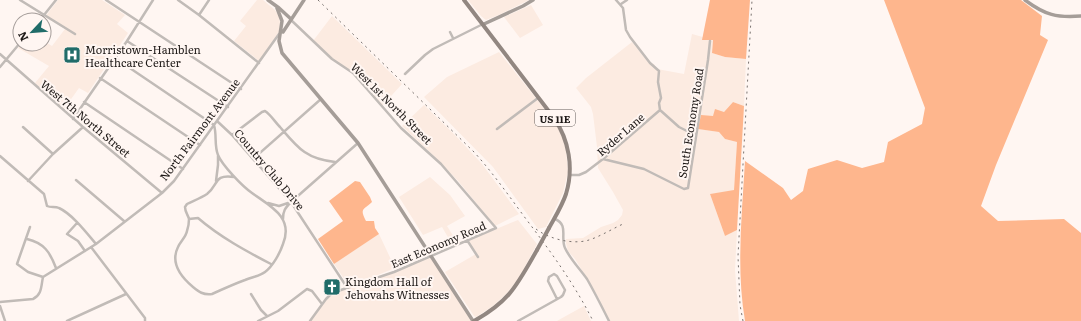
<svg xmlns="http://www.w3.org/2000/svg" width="1081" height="321" viewBox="0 0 1081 321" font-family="Literata,serif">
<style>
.built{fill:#fcebe1}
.green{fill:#feb68d}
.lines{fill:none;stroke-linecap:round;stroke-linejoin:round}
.street{stroke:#c1bbb7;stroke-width:2.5}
.secondary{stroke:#a59d98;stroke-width:3.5}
.primary{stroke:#928781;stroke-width:4}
.rail{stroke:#79726f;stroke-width:1;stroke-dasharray:2 4;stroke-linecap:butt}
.primary-bridge{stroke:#928781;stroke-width:4}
.labels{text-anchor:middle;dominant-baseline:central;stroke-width:4;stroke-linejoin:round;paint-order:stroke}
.shield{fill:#fff6f2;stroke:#615b58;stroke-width:1}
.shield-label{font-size:10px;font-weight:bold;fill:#1d1816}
.poi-label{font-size:11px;fill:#1d1816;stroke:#fff6f2;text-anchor:start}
.street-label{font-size:11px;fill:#1d1816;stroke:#fff6f2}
</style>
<rect width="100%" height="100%" fill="#fff6f2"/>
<path class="built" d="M58,0H102L125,15L117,24L128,33L88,93L79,88L64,109L35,83L49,66L18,48L22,44H44V41L52,46L65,29L45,17Z
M257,0H263L275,10L279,16L280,23L279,32L259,61L234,41L246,26L240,21Z
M468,0H529L501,14L486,20L481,16Z
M531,5L543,25L520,38L504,17Z
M332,16L402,84L382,106L353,73L332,59L313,41Z
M692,34L713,40L712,53L725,57L746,59L744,106L733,102L724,112L713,116L699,129L719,132L725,139L737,142L734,191L710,194L725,236L737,230L735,270L739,321H609L599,301L600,300L575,259L568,251L566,243V239L583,238L601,227L613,223L618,220L622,215L623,210L613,192L598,168L597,147L593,114L591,107L576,88L586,78L632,42L649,63L654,64L657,69L684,74Z
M499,52L535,97L556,124L563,139L566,151L568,172L563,193L546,227L538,229L493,167L424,97L447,77Z
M424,105L455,135L482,164L519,214L495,226L459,182L437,159L402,126Z
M430,177L450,195L465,216L447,226L457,242L452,244L442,227L423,235L399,197Z
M518,220L537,244L519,278L507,293L493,306L476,317L474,316L445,272L476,254L467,241Z
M379,234L395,268L351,286H349L334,264Z
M430,256L473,321H310L317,310L332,293L394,272Z
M584,306L591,321H557L564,317Z"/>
<path class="green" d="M710,0H750L746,59L725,57L712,53L713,40H702Z
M884,0H1021L1042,16L1040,35L1048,40L996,165L981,206L998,221L1064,219L1081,233V321H745C736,268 742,214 745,161L783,188L791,200L803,191L808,169L837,160L862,168L884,162L888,142L922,124L925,108Z
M733,102L744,106L737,230L725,236L710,194L734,190L737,142L725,139L719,132L698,129L701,115L713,116L715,109L724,112Z
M355,181L360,182L370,197L372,202C364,210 359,208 366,221H374L375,228L379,234L334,264L318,239L343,221L329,201Z"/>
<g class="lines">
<path class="street" d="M20,0L75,34
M106,0L241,89
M178,0L199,15L259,63
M616,0L623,8L626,30L630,37L650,63L659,71L658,82L661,98L659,103L660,110
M621,4L627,0
M199,15L209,0
M40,20L56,0
M291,20L332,59L353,73L401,128L441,164L496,228L394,272L332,293L326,299L310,321
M450,32L453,38
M127,41L228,107
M0,54L83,127L162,193
M115,58L214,125
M0,67L20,43
M405,74L425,55L433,49L483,24
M100,78L200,145
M84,102L183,169
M660,110L679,127L695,135
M73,119L127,41L153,0
M217,121L232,135L291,202L348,289
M214,125C217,135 214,145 218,155C222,165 242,186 252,193C270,206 294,217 283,244C280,253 273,266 265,272C260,276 252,277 245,280C234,284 223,289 212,294C203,295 199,292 193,287C181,277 170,263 178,247C180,242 186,237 187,231C188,228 189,222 189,219C188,215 185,212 185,207L187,204C193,201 201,198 207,194C219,185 213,174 234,177
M23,127L53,154
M497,129L538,98
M232,135L262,112L265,111C271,115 275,122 280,127C298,148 306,159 335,162
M0,156L44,194L47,206C51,208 55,206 59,208C72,214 86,232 96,244
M253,159L321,99
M603,159L644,169L684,189L688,188L708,60L710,41
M570,175H579L586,172L603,159L660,110
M76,180L124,221
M28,181L53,154L83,127
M216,181L218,165V156
M268,203L279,206L288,203
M189,219L198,218C220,237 246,251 271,264
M283,219C283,211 285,208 291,202L358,143
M555,219C569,225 560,237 565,248C570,259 580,269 587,279C595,293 602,307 609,321
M77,223L67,234L78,241L85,251
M30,227L17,264L28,272L43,277
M27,239C44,243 50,252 56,268
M467,240L478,257
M91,247L145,318V321
M43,277L96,244L162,193L174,181L279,34
M251,294L261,310L267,316
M0,302L33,299C42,295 41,286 43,277
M0,306L5,321
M67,321L126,294
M258,321L278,311L307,289L312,291L322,304
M518,321L561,297L563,295L565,290L557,276L554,274L549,277L548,281L557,299"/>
<path class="secondary" d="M268,0L279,8L291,19
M1025,0C1045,15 1057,18 1081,16
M277,8L282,21L279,41L282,53L358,143L473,321
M484,24L523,6L533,0
M283,32L304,0"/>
<path class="primary" d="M464,0L554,118C569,140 574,168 566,194C562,206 555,217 549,228
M474,321C510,301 517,285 537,250"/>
<path class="rail" d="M318,0L474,152C493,173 509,196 526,219C551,252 575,285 593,321
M536,229C549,239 573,245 589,240C601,236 612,229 623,224
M743,321L740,305L738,256L752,0"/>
<path class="primary-bridge" d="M537,250L549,228"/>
</g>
<defs>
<g id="hospital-square" transform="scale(0.9)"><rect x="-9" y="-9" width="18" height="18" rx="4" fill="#206c69" stroke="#fff6f2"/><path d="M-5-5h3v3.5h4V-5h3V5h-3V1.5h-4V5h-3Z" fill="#fff"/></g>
<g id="church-square" transform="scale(0.9)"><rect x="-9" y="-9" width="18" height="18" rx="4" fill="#206c69" stroke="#fff6f2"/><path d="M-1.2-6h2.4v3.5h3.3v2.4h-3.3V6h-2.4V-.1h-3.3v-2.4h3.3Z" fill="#fff"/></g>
</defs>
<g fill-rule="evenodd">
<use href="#hospital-square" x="72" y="55"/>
<use href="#church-square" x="332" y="287"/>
</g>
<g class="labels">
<rect class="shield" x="535" y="110" width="40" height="16" rx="3"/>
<g class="shield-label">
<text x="555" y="118">US 11E</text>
</g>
<g class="poi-label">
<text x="85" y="49">Morristown-Hamblen<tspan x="85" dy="13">Healthcare Center</tspan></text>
<text x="345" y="281">Kingdom Hall of<tspan x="345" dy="13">Jehovahs Witnesses</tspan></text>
</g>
<g class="street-label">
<text transform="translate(392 103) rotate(45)">West 1st North Street</text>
<text transform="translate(86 118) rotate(40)">West 7th North Street</text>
<text transform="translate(690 123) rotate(-81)">South Economy Road</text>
<text transform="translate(199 129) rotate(-53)">North Fairmont Avenue</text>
<text transform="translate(620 134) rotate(-41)">Ryder Lane</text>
<text transform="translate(270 169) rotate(50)">Country Club Drive</text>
<text transform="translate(438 244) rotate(-23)">East Economy Road</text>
</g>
</g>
<g transform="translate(32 32) rotate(244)"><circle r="19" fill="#fff6f2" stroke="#a59d9a"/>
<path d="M0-3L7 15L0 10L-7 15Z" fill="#206c69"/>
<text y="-6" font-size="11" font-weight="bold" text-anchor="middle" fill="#1d1816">N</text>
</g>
</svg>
